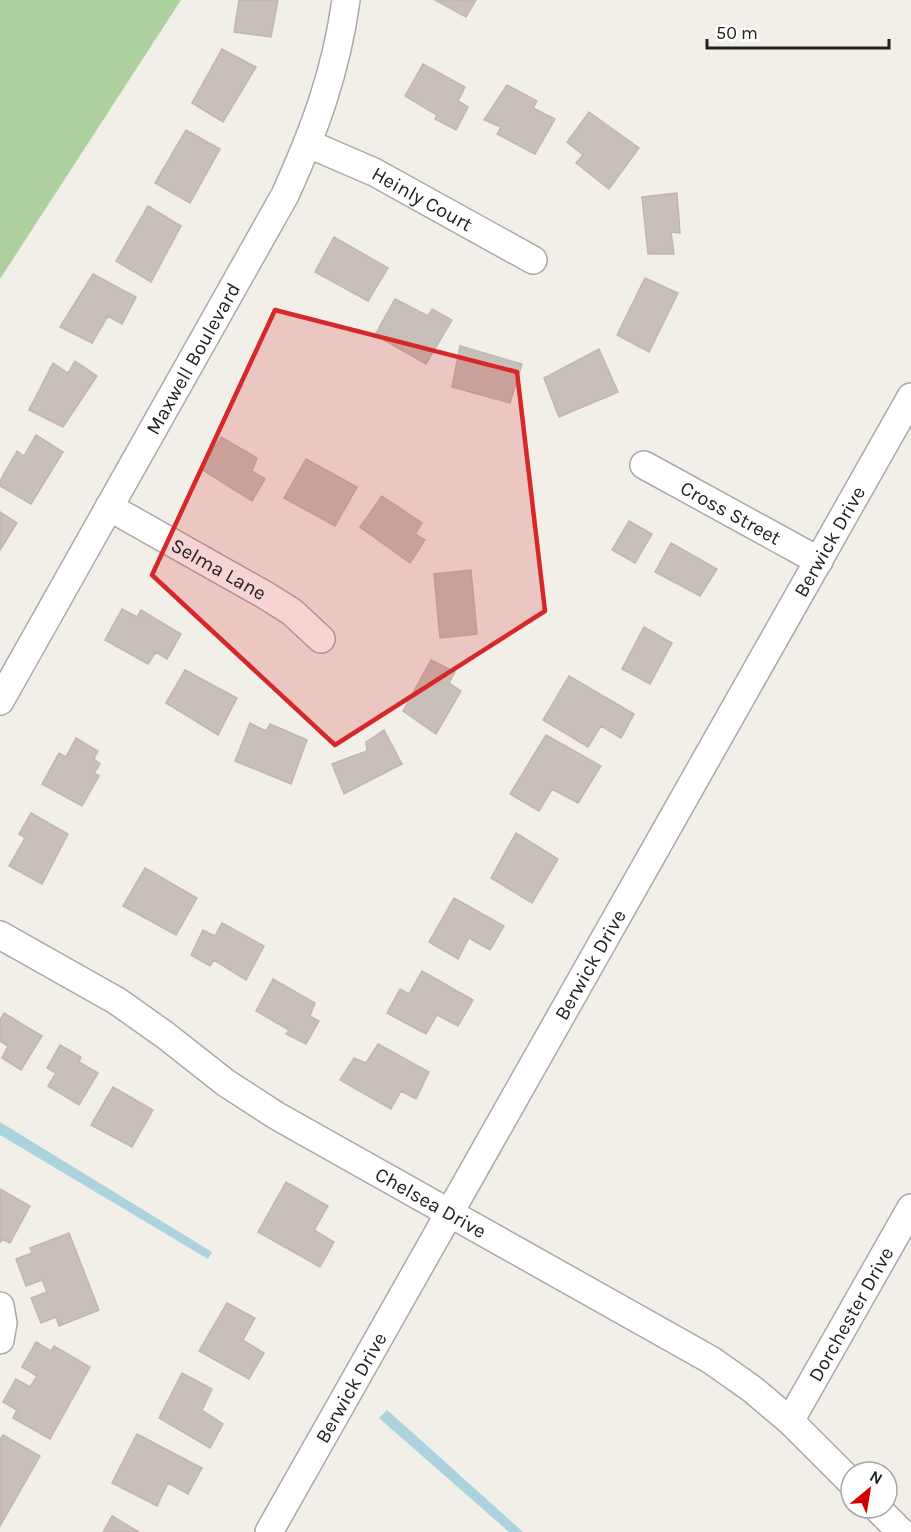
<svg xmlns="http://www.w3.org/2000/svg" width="911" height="1532" viewBox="0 0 911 1532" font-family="Karla,sans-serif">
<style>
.forest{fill:#add19e}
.water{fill:#aad3df}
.building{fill:#c7bfb8;stroke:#c4b6ab;stroke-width:1.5}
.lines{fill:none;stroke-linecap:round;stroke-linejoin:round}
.minor-casing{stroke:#a9a9a9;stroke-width:30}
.minor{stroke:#fff;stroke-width:27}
.marked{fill:#d62828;fill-opacity:0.2;stroke:#d62828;stroke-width:4.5;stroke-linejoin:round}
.labels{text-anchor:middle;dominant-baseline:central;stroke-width:4.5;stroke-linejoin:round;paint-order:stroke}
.street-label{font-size:20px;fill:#222;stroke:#fff}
</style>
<rect width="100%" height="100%" fill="#f2efe9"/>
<path class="forest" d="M0,0H181L0,279Z"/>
<path class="water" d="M0,1122L212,1252L208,1259L0,1135Z
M387,1410L404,1425L523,1532H509L379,1418Z"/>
<path class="building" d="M239,0H278L271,37L234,32Z
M435,0H476L466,17Z
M222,49L256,67L223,122L192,103Z
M423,64L465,87L458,101L468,107L456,130L435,119L437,115L405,96Z
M507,85L537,101L533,108L555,119L535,154L497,134L501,127L484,120Z
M589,112L639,148L609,189L576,163L583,155L567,142Z
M186,130L220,149L190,203L155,183Z
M677,193L680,233L671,232L674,254H648L642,197Z
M148,206L181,226L151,282L116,261Z
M334,237L388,268L368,301L315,272Z
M93,274L136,297L122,324L108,316L92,343L60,327Z
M645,278L678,293L649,352L617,335Z
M395,299L428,316L432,309L452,320L426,364L375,335Z
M460,346L522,364L510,403L452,387Z
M599,349L618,392L559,417L544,378Z
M75,361L97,376L63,427L29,410L53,363L68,373Z
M36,435L63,452L31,504L0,486V481L17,451L24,456Z
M221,437L257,458L252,471L265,479L252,501L201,469Z
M306,459L357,487L335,526L284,498Z
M382,496L422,523L415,534L425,540L410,563L360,527Z
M0,512L17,523L0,550Z
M629,521L652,534L635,563L612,550Z
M671,543L717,569L700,596L655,572Z
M471,570L477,634L440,638L434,574Z
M122,609L137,617L141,610L181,634L167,659L156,652L148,664L105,640Z
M644,627L672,643L650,684L622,669Z
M431,660L455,672L449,683L461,691L436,734L403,711Z
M185,670L237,698L218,735L166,703Z
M569,676L634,714L621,738L601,726L588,747L543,720Z
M250,723L266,731L270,724L307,740L291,784L235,761Z
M384,730L402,764L344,794L332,764L367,751L366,742Z
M546,735L601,766L578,803L552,789L539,811L510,794Z
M76,738L98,751L94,759L100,764L94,773L99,776L82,806L42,784L59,753L66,757Z
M31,813L68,834L42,884L9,866L25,838L19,834Z
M516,833L558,859L532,903L491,878Z
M145,868L197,898L176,935L123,906Z
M454,898L504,926L490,950L469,938L458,959L429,942Z
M222,923L264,946L246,980L214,960L210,966L191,955L203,930L215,936Z
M422,971L473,1000L458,1026L437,1015L426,1034L387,1013L400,989L409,994Z
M273,979L315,1003L310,1016L319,1021L306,1044L286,1034L289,1030L256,1011Z
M4,1013L42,1036L21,1070L2,1058L8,1046L0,1041V1020Z
M378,1044L429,1072L416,1099L401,1091L391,1109L340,1080L354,1058L366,1063Z
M60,1045L81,1057L79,1062L98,1073L79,1105L48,1086L56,1073L47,1068Z
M113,1087L153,1110L132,1147L91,1125Z
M286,1182L328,1206L314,1230L334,1242L320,1267L258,1232Z
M0,1189L30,1206L10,1243L2,1239L0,1243Z
M69,1233L99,1310L59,1326L56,1317L41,1323L31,1298L47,1292L42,1280L26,1286L16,1259L32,1253L30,1248Z
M227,1303L255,1318L243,1340L264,1353L249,1379L199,1351Z
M36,1342L51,1351L54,1346L90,1367L50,1439L13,1418L17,1410L3,1402L16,1379L30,1387L37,1376L22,1367Z
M182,1373L212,1389L202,1410L223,1424L210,1448L159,1418Z
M137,1434L202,1468L188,1494L168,1483L157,1506L112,1483Z
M3,1435L40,1456L0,1526V1440Z
M112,1516L139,1532H103Z"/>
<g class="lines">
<g class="minor-casing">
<g id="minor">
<path id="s1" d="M309,144L374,172L533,260"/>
<path id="s2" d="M644,465L819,561"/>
<path id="s3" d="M109,507L265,595L292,612L321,639"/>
<path id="s4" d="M0,701L285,195C315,129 336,72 346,0"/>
<path id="s5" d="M0,935L117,1001L165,1035L226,1083L277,1116L711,1360L752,1389L790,1421L851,1482"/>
<path d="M0,1306L3,1323L0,1340"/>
<path id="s6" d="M790,1421L911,1208"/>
<path d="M877,1508L901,1532"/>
<path id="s7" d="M269,1532L911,397"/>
</g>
</g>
<use href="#minor" class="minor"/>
</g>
<path class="marked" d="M275,310L517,372L545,611L335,745L152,575Z"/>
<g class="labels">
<g class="street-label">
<text stroke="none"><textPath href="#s1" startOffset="126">Heinly Court</textPath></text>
<text stroke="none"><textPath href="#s4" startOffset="393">Maxwell Boulevard</textPath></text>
<text stroke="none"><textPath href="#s2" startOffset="99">Cross Street</textPath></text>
<text stroke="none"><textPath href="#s7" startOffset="1138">Berwick Drive</textPath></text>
<text stroke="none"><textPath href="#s3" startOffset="126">Selma Lane</textPath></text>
<text stroke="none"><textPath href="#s7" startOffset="652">Berwick Drive</textPath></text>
<text stroke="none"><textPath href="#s5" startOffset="508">Chelsea Drive</textPath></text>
<text stroke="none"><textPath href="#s6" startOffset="123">Dorchester Drive</textPath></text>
<text stroke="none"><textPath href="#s7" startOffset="166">Berwick Drive</textPath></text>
</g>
</g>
<g transform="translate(869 1490) rotate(30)"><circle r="28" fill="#ffffff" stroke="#a7a7a7" stroke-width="1.5"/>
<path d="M0-4.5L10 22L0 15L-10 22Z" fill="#d40000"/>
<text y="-9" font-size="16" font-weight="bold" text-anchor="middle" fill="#222222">N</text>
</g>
<path d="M707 39v9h182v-9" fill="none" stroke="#222222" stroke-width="3"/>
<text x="716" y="39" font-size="18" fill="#222222" stroke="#ffffff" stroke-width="4.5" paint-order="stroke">50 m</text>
</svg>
